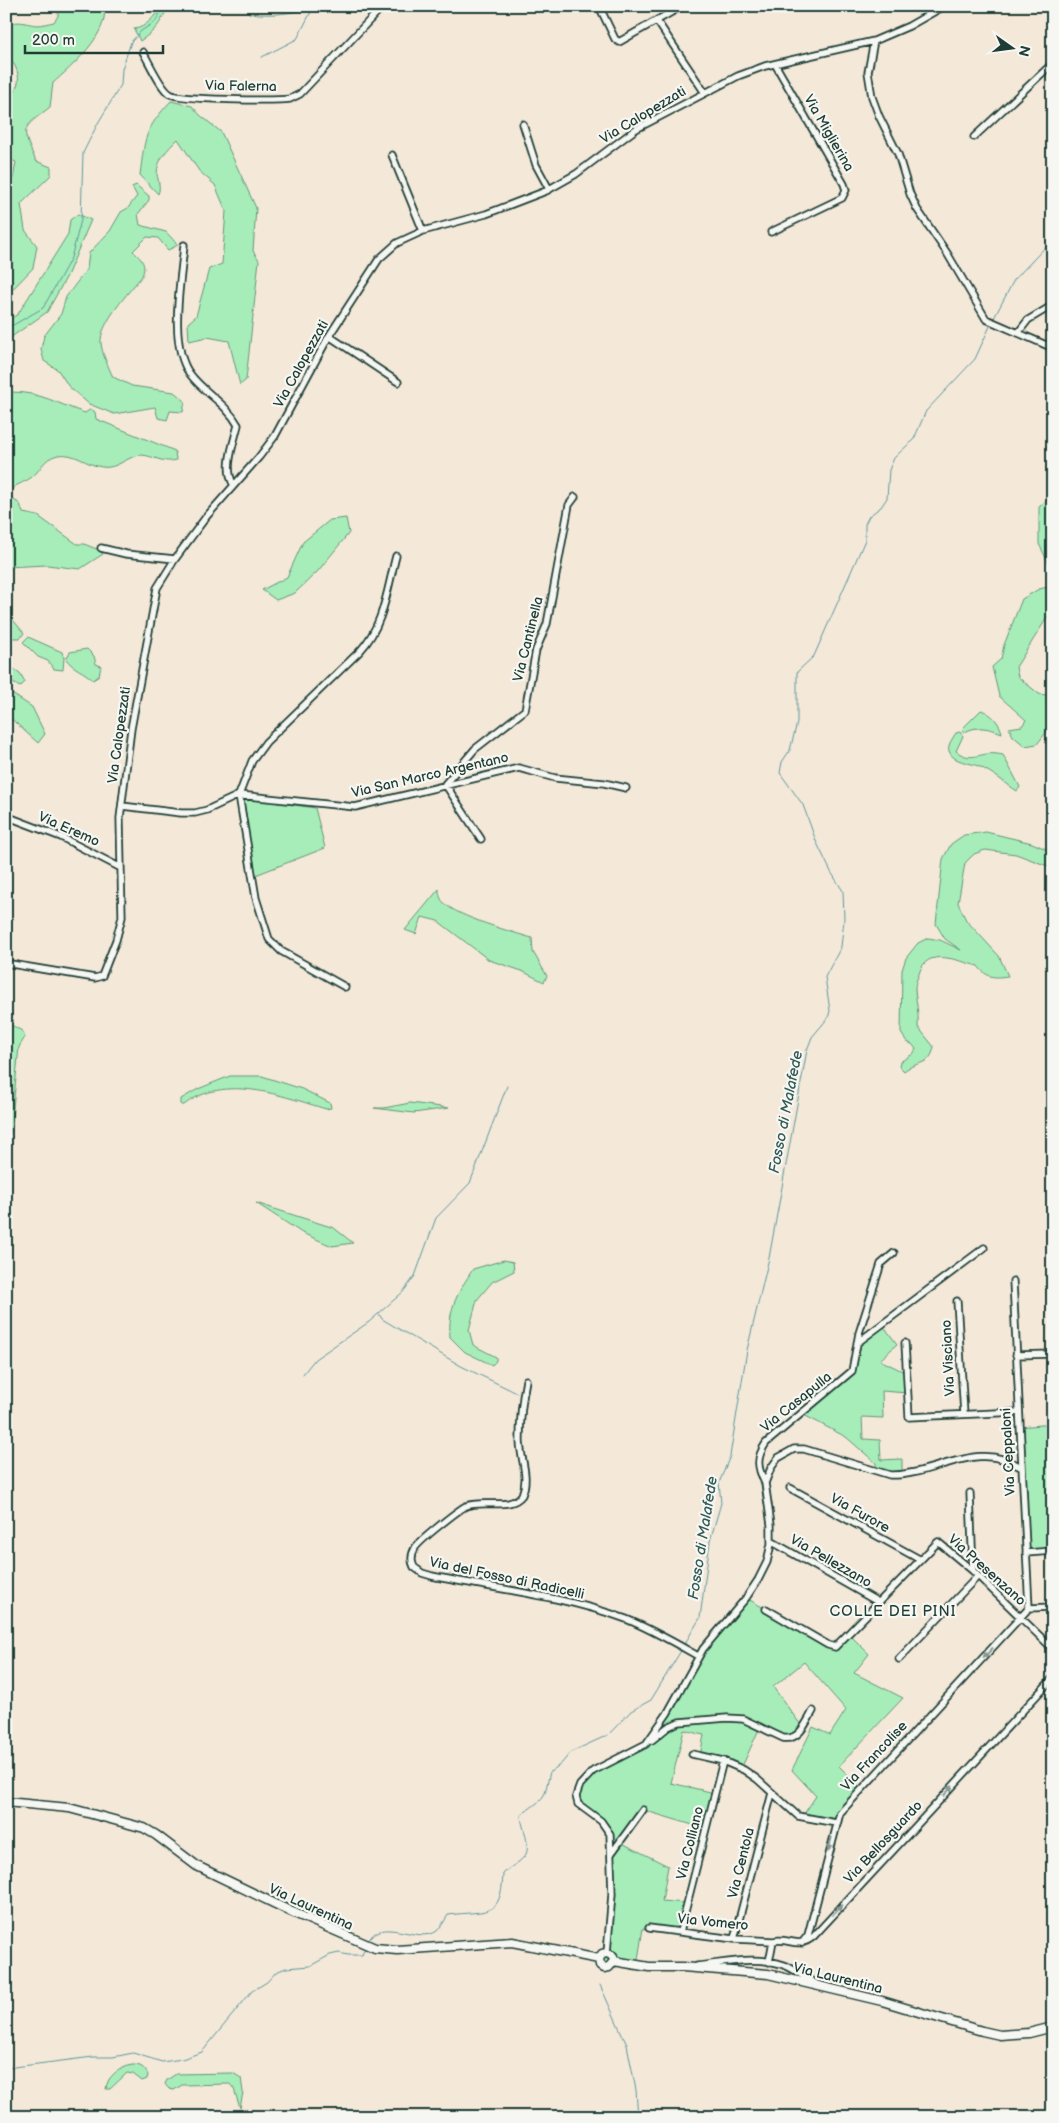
<svg xmlns="http://www.w3.org/2000/svg" width="1059" height="2123" viewBox="0 0 1059 2123" font-family="'Balsamiq Sans',sans-serif">
<style>
.green{fill:#a7edb9;stroke:#639576}
.lines{fill:none;stroke-linecap:round;stroke-linejoin:round}
.stream{stroke:#5c989c;stroke-width:1}
.minor-casing{stroke:#1f3d34;stroke-width:9}
.secondary-casing{stroke:#1f3d34;stroke-width:11}
.minor{stroke:#f6f6f2;stroke-width:5.5}
.secondary{stroke:#f6f6f2;stroke-width:8}
.oneway{fill:#8a9a93}
.labels{text-anchor:middle;dominant-baseline:central;stroke-width:4.5;stroke-linejoin:round;paint-order:stroke}
.street-label{font-size:14px;fill:#1f3d34;stroke:#f6f6f2}
.water-label{font-size:15px;font-style:italic;fill:#335b57;stroke:#f6f6f2}
.neighbourhood-label{font-size:15px;letter-spacing:1px;fill:#1f3d34;stroke:#f6f6f2}
</style>
<rect width="100%" height="100%" fill="#f4e8d9"/>
<filter id="ink" filterUnits="userSpaceOnUse"><feTurbulence type="fractalNoise" baseFrequency=".02" numOctaves="2"/><feDisplacementMap in="SourceGraphic" scale="10" xChannelSelector="R" yChannelSelector="G"/><feConvolveMatrix kernelMatrix="1 2 1 2 8 2 1 2 1" color-interpolation-filters="sRGB"/></filter>
<g filter="url(#ink)">
<path class="green" d="M57,6H104C110,34 71,67 53,83L50,107C21,130 20,126 36,161L51,167V175L21,204L25,230L37,246L33,268L6,296V182L13,179L16,162L6,158V97C25,88 20,67 6,55V27C16,18 25,24 37,25C43,25 48,23 54,22L58,16L59,8Z
M161,6H168C160,25 156,30 140,41L134,29C146,28 155,16 161,6Z
M171,101L192,106L200,115L221,132L256,208L253,251L259,260L246,380L240,385L229,341L207,337L189,341L188,323L196,316L209,269L222,264L226,211L215,185L199,171L178,139C168,149 157,159 157,174C158,181 161,187 158,194L140,175C145,137 144,130 171,101Z
M136,185L149,196V200L138,214L140,225L166,232L178,245L168,250L158,238L147,237L133,251C141,259 147,263 142,276C130,291 99,324 101,343C102,354 108,366 113,377L132,386L174,392L185,401L183,412L170,411L167,420L158,418L155,407L114,414L89,404L69,387L58,370L44,361L41,349L44,336L61,314L66,297L87,269L89,253L110,231L121,212L128,208L137,196L132,187Z
M78,214L91,220L67,276L47,312L7,340L6,343V322L18,314L68,234L70,220Z
M11,392C40,392 58,404 85,413L91,409L95,412L96,419L175,451L176,460C164,464 154,456 142,455C128,455 117,470 102,467C86,465 75,452 58,455C42,459 43,468 32,477C27,481 18,484 12,488L11,498L20,504L23,513L38,516L77,544H84L99,550L103,554L80,569L47,565L6,567V395Z
M1053,495V567L1050,566L1039,544V507Z
M346,518L349,533L318,571L295,593L276,600L262,590L287,577L303,542L330,520Z
M1053,586V611L1050,613L1016,667L1018,677L1039,694L1053,696V724L1037,744L1025,746L1013,736L1009,728L1022,726L1026,720L999,696L992,667L1001,659L1004,645L1022,599L1039,589Z
M6,617L13,620L24,633L20,638H6Z
M28,637L62,652L64,658L63,670L54,669L48,661L38,657L23,642Z
M87,649L94,656L96,664L101,666L99,676L93,680C84,671 73,669 66,659L70,652Z
M6,664L20,673L25,682L20,687L6,679Z
M6,690L32,707L45,734L38,743L6,714Z
M981,710C991,713 1000,723 1002,733C989,728 977,725 965,732L962,729Z
M960,732L963,736L956,751C968,760 974,756 987,754C992,753 998,754 1003,755L1020,787L1017,791C1005,783 993,773 980,767C971,762 953,763 949,751C947,745 953,738 956,733Z
M244,798L315,808L325,848L253,876Z
M986,832L1032,843L1053,852V868L1016,854L985,850L974,854L965,863L958,903L966,920L999,956L1008,976C994,978 987,978 978,966C958,961 926,946 919,974C917,979 915,984 915,989C916,1003 919,1012 918,1027L934,1047C930,1067 918,1060 904,1071L899,1066L900,1062L913,1054L916,1049L912,1044L907,1042L901,1033L902,970L906,958L918,943L928,938L940,940L961,950L945,939L936,924L943,859L951,844L964,835Z
M439,889C439,894 440,899 444,903C458,917 512,932 532,938L533,952L547,976L544,982L522,971L489,960L438,921L422,917L416,934L405,930Z
M6,1022L22,1031L25,1037L19,1047L11,1129L9,1137L6,1138Z
M230,1076H262L302,1089L330,1103L331,1108L326,1109C282,1096 225,1073 184,1105H181V1099L198,1089Z
M410,1103L449,1108L414,1113L374,1108H384Z
M256,1203L334,1228L353,1243L332,1246L302,1233Z
M504,1260L513,1262L514,1271L492,1282L477,1300L469,1330L473,1345L496,1357V1361L492,1365L465,1352L450,1337C448,1307 458,1293 473,1269Z
M882,1324L897,1344L880,1360L906,1373L907,1393L882,1391L883,1418L862,1417L863,1439L880,1440L881,1460L902,1459V1474L876,1472V1463L846,1437L800,1413L852,1372L857,1343Z
M1053,1424V1551L1026,1553L1019,1427Z
M746,1598L834,1647L849,1634L869,1654L854,1673L903,1698L839,1766L861,1788L836,1823L802,1817L816,1796L792,1770L813,1727L830,1735L846,1710L804,1662L773,1687L803,1728L791,1738L760,1727L741,1769L700,1756L704,1735L684,1730L671,1783L715,1793L706,1829L643,1810L620,1842L668,1866L662,1901L687,1903L680,1932L643,1928L637,1966L613,1964L600,1965L607,1952L610,1828L580,1806L576,1794L589,1775L646,1744L698,1656Z
M132,2065C141,2065 144,2067 148,2075L147,2079L142,2081L133,2074L127,2073L110,2089H106C107,2076 119,2068 132,2065Z
M233,2073L241,2078L243,2092L240,2108L234,2089L230,2084L182,2085L174,2090L169,2089L165,2084L167,2080L176,2074Z"/>
<g class="lines">
<path class="stream" d="M249,13C272,16 292,14 314,6
M262,57L297,39L314,6
M993,320L1014,280L1053,239
M6,329L43,308L71,258L81,220L83,153L98,123L121,85L122,69L131,42L141,31L155,22L164,6
M379,1314L382,1319L461,1366L517,1393
M303,1374L315,1359L369,1322L403,1292L415,1276L436,1218L470,1183L507,1086
M684,1645L700,1618L710,1541L721,1503L719,1483L730,1456L747,1350L769,1258L807,1050L812,1037L828,1018L830,1011L825,977L841,947L844,919L843,891L831,872L816,841L803,805L780,773L782,762L790,750L797,723V672L814,656L865,540V524L869,516L881,507L887,498L889,470L894,458L914,439L926,411L975,359L991,324
M368,1942C380,1914 418,1945 437,1931C441,1927 445,1920 448,1915C487,1910 501,1919 503,1874C509,1867 518,1864 524,1857C533,1847 521,1827 521,1815L541,1800L545,1793L550,1772L561,1764L571,1752L608,1735L631,1711L651,1700L682,1649
M600,1985L627,2045L636,2090L638,2117
M6,2068L93,2057H113L133,2053L162,2062L182,2059L202,2052L252,1991L267,1982L276,1972L286,1968L310,1966L330,1955L339,1953L348,1955H362L365,1948"/>
<g class="minor-casing">
<path id="minor" d="M599,6L615,39L619,42L682,6
M657,21L705,93
M874,41L868,72L872,97L879,116L898,154L910,194L917,209L947,253L986,319L1053,348
M143,52C149,62 161,89 170,94C180,100 275,101 290,99L300,94L383,6
M523,124L536,165L549,189
M974,137L1053,63
M392,155L423,231
M771,232L842,198L846,190L844,184L775,64
M184,245C181,281 168,344 190,374C204,393 226,403 238,425C234,442 223,470 234,485
M1018,333L1028,320L1053,305
M329,336L398,382
M101,548L126,554L175,559
M122,806L181,813H195L207,810L239,795L355,807L519,768L555,778L604,783L626,788
M6,816L61,837L121,868
M481,839L445,784L475,749L525,710L536,650L547,624L569,505L575,497
M11,964L95,978L102,976L116,940L122,917L120,818L131,729L157,588L175,559L206,517L259,457L275,436L329,336L379,259L397,243L423,231L486,214L546,191L576,174L636,129L738,76L765,66L874,41L909,26L944,6
M345,987L281,951L269,939L256,898L239,795L252,761L266,742L360,651C384,625 387,590 396,556
M957,1301L964,1414
M857,1343L984,1248
M905,1343L909,1417L1018,1412
M1016,1355L1053,1354
M526,1380C522,1400 520,1419 520,1440C520,1458 530,1476 522,1495C510,1511 484,1499 466,1506C458,1510 419,1541 415,1548C411,1555 411,1561 414,1567L422,1573L432,1576C497,1589 563,1596 626,1619C651,1629 675,1643 698,1656
M765,1483C757,1467 756,1458 766,1443L852,1371L859,1333L881,1264L894,1253
M790,1488L919,1559
M970,1493L973,1571
M771,1541L878,1602
M1026,1553L1053,1551
M1029,1608L1053,1607
M766,1609L828,1645L835,1647L938,1542L973,1571L1053,1649
M899,1659L977,1577
M652,1740L668,1727L679,1722L727,1718L743,1719L783,1738C799,1741 806,1723 813,1711
M692,1754L723,1761L744,1770L757,1779L798,1816L836,1823
M611,1854L643,1810
M649,1928L734,1939L773,1941
M680,1932L723,1761
M734,1939L772,1793
M802,1943L808,1935L840,1813L1029,1608L1013,1281
M607,1953L612,1894L610,1834L601,1821L578,1804L576,1796L580,1785L593,1771L646,1744L667,1714L703,1649L746,1598L758,1580L767,1562L771,1544V1525L765,1483L771,1468L778,1458L794,1449H804L890,1475C936,1476 977,1438 1022,1468
M769,1962L773,1941C789,1937 798,1950 814,1936L1053,1678
M697,1966C726,1963 756,1955 784,1965C793,1968 805,1978 815,1983"/>
</g>
<g class="secondary-casing">
<path id="secondary" d="M6,1802L69,1808L144,1828L156,1835L197,1866L292,1912L375,1948L397,1950L512,1942L599,1959
M599,1959L600,1965L604,1968L609,1967L614,1961
M599,1959L602,1954L607,1953L613,1956L614,1961
M614,1961L649,1967H683L768,1974L882,2001L982,2031L1000,2035L1029,2033L1053,2027"/>
</g>
<use href="#minor" class="minor"/>
<use href="#secondary" class="secondary"/>
</g>
<defs><path id="oneway-solid" d="M-6-.8H1V-3.2L6.5 0L1 3.2V.8H-6Z" transform="scale(1.25)"/></defs>
<g class="oneway">
<use href="#oneway-solid" transform="translate(988 1653) rotate(133)"/>
<use href="#oneway-solid" transform="translate(948 1791) rotate(-47)"/>
<use href="#oneway-solid" transform="translate(830 1844) rotate(104)"/>
<use href="#oneway-solid" transform="translate(837 1910) rotate(-48)"/>
</g>
</g>
<g class="labels">
<g class="street-label">
<text transform="translate(241 86) rotate(1)">Via Falerna</text>
<text transform="translate(643 115) rotate(-31)">Via Calopezzati</text>
<text transform="translate(829 133) rotate(60)">Via Miglierina</text>
<text transform="translate(301 364) rotate(-61)">Via Calopezzati</text>
<text transform="translate(528 639) rotate(-76)">Via Cantinella</text>
<text transform="translate(119 735) rotate(-82)">Via Calopezzati</text>
<text transform="translate(430 775) rotate(-13)">Via San Marco Argentano</text>
<text transform="translate(69 829) rotate(24)">Via Eremo</text>
<text transform="translate(948 1358) rotate(-93)">Via Visciano</text>
<text transform="translate(796 1402) rotate(-39)">Via Casapulla</text>
<text transform="translate(1008 1452) rotate(-93)">Via Ceppaloni</text>
<text transform="translate(860 1513) rotate(29)">Via Furore</text>
<text transform="translate(831 1561) rotate(30)">Via Pellezzano</text>
<text transform="translate(987 1570) rotate(42)">Via Presenzano</text>
<text transform="translate(507 1578) rotate(12)">Via del Fosso di Radicelli</text>
<text transform="translate(874 1756) rotate(-47)">Via Francolise</text>
<text transform="translate(883 1842) rotate(-47)">Via Bellosguardo</text>
<text transform="translate(690 1843) rotate(-76)">Via Colliano</text>
<text transform="translate(741 1863) rotate(-76)">Via Centola</text>
<text transform="translate(311 1907) rotate(25)">Via Laurentina</text>
<text transform="translate(713 1922) rotate(6)">Via Vomero</text>
<text transform="translate(838 1978) rotate(14)">Via Laurentina</text>
</g>
<g class="water-label">
<text transform="translate(786 1112) rotate(-79)">Fosso di Malafede</text>
<text transform="translate(703 1538) rotate(-81)">Fosso di Malafede</text>
</g>
<g class="neighbourhood-label">
<text x="893" y="1611">COLLE DEI PINI</text>
</g>
</g>
<rect width="1059" height="2123" fill="none" stroke="#f6f6f2" stroke-width="25"/>
<rect x="12" y="12" width="1034" height="2098" fill="none" stroke="#1f3d34" stroke-width="2" filter="url(#ink)"/>
<g transform="translate(1012 48) rotate(104)" stroke="#f6f6f2" stroke-width="4" paint-order="stroke">
<path d="M0-4L9 19L0 12L-9 19Z" fill="#1f3d34"/>
<text y="-8" font-size="14" font-weight="bold" text-anchor="middle" fill="#1f3d34">N</text>
</g>
<path d="M25 45v8h138v-8" fill="none" stroke="#1f3d34" stroke-width="2.5"/>
<text x="32" y="45" font-size="15" fill="#1f3d34" stroke="#f6f6f2" stroke-width="4" paint-order="stroke">200 m</text>
</svg>
